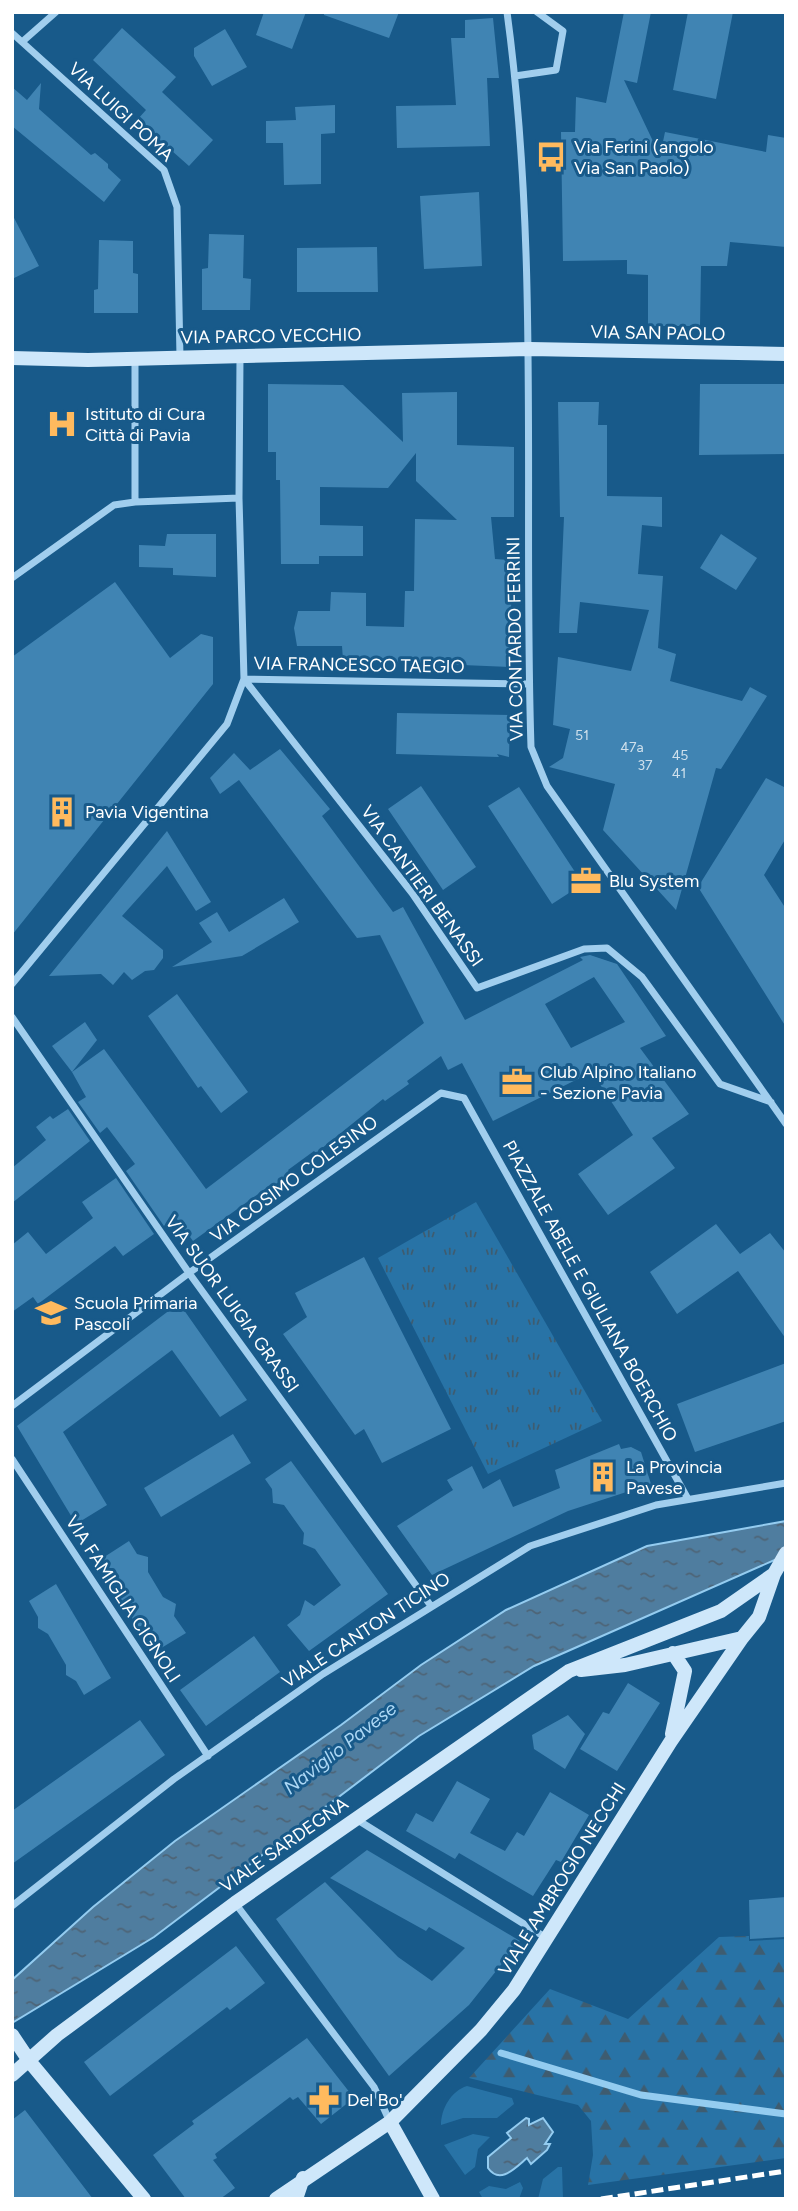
<svg xmlns="http://www.w3.org/2000/svg" width="798" height="2211" viewBox="0 0 798 2211" font-family="Figtree,sans-serif">
<style>
.grass{fill:url(#grass-tufts)}
.forest{fill:url(#forest-firs)}
.garden{fill:#2873a6}
.water{fill:url(#water-ripples);stroke:#94ccf0;stroke-width:2}
.lines{fill:none;stroke-linecap:round;stroke-linejoin:round}
.stream{stroke:#94ccf0;stroke-width:7}
.building{fill:#4084b3;fill-rule:evenodd}
.street{stroke:#a1ceee;stroke-width:7}
.secondary{stroke:#cee7fa;stroke-width:14}
.rail{stroke:#fff;stroke-width:5;stroke-dasharray:12 5;stroke-linecap:butt}
.labels{text-anchor:middle;dominant-baseline:central;stroke-width:6;stroke-linejoin:round;paint-order:stroke}
.number-label{font-size:14px;fill:#cfe0ec}
.street-label{font-size:18px;fill:#fff;stroke:#185a8a}
.poi-label{font-size:18px;fill:#fff;stroke:#185a8a;text-anchor:start}
.water-label{font-size:19px;font-style:italic;fill:#add8f5;stroke:#185a8a}
</style>
<defs>
<pattern id="grass-tufts" width="24" height="20" patternUnits="userSpaceOnUse" patternTransform="scale(1.75)"><rect width="24" height="20" fill="#2873a6"/><path d="M3 7l-1-3M5 7V3M7 7l1-3M15 17l-1-3M17 17v-4M19 17l1-3" fill="none" stroke="#3e5c70"/></pattern>
<pattern id="forest-firs" width="22" height="20" patternUnits="userSpaceOnUse" patternTransform="scale(1.75)"><rect width="22" height="20" fill="#2873a6"/><path d="M5 1l3.5 6h-7zM16 11l3.5 6h-7z" fill="#3e5c70"/></pattern>
<pattern id="water-ripples" width="26" height="14" patternUnits="userSpaceOnUse" patternTransform="scale(1.75)"><rect width="26" height="14" fill="#4f7d9f"/><path d="M2 4q2-2 4 0t4 0M15 11q2-2 4 0t4 0" fill="none" stroke="#4e6476"/></pattern>
</defs>
<rect width="100%" height="100%" fill="#185a8a"/>
<path class="grass" d="M476,1202L602,1421L488,1474L378,1258Z"/>
<path class="forest" d="M749,1936V1941L786,1939V2158L588,2185L593,2155L591,2121L578,2105L469,2078L550,1989L628,2019L719,1937Z"/>
<path class="garden" d="M467,2086L512,2098L514,2104L497,2118H463L441,2125C441,2109 451,2091 467,2086Z
M473,2134L490,2137L478,2149L475,2167L465,2175L444,2145Z
M558,2167H562L563,2199H538L543,2179Z
M520,2182L523,2188L519,2199H483L479,2192L489,2186L506,2189Z"/>
<path class="water" d="M786,1521V1558H779L534,1666L419,1736L154,1937L12,2023V1980L93,1907L175,1841L341,1725L421,1665L506,1610L647,1546Z
M526,2118L529,2119V2125L543,2118L553,2132L545,2144H550L547,2150L531,2164L527,2158C515,2168 500,2185 488,2168V2157L511,2138L507,2133Z"/>
<g class="lines">
<path class="stream" d="M501,2053L641,2095L786,2114"/>
</g>
<path class="building" d="M264,12H306L292,49L256,35Z
M324,12H399L389,38L324,15Z
M624,12H651L637,83L624,80L660,156L665,132L766,152L768,135L786,138V247L730,242L727,266H701L700,326H648V275L627,274V260L563,261L561,132H575L576,97L606,103Z
M688,12H733L716,99L673,90Z
M493,18L499,78H487L490,146L397,148L396,106L456,105L451,38H465V20Z
M122,28L176,77L162,92L213,140L189,166L137,120L146,110L93,60Z
M225,29L247,67L212,86L194,56V48Z
M41,83L39,109L91,155L95,153L108,164V168L121,180L104,202L12,126V87L27,100Z
M335,105V133L321,134V184L284,185L283,143H266V121L296,120L295,107Z
M479,192L482,266L424,269L420,196Z
M12,214L39,266L12,279Z
M209,234L244,235L243,278L251,279L250,310H202V269L208,268Z
M99,240L133,241V273L138,274V313H94V290L98,289Z
M377,247L378,292H297V248Z
M268,384L343,385L403,442L402,393L457,392V445L514,447V517H491L495,559L512,560L510,667L343,660L342,646H297L294,628L298,611H330L331,592L366,593V626L404,627L405,591H414L415,519L457,520L416,481V453L388,488L320,487V525L363,526V556H319V564H281L280,480H276V452H268Z
M700,384H786V454L699,455Z
M558,402H599L598,425H607V496L662,497V527L642,525L638,574L663,576L658,648L676,654L670,681L742,701L750,687L767,696L721,769L716,768L676,910L603,830L615,784L549,767L563,758L570,729L553,725L558,657L631,671L649,610L580,602L577,633H559L564,517H560Z
M167,534H216V577L173,575V568L139,567V545L165,546Z
M721,534L757,558L736,590L700,568Z
M115,582L170,658L201,634L213,637V684L12,935V657Z
M397,713L510,715L509,757L497,754L499,757L396,754Z
M280,749L330,809L322,816L393,912L403,907L465,1020L583,960L580,957L590,955L617,964L666,1036L640,1048L689,1114L652,1138L675,1168L608,1215L578,1174L633,1135L592,1072L493,1121L462,1063L448,1070L441,1056L407,1081L409,1084L385,1101L383,1099L316,1153L314,1151L288,1170L290,1173L267,1191L265,1189L193,1241L174,1215L164,1226L126,1171L135,1164L107,1127L100,1133L78,1102L86,1097L72,1072L104,1049L206,1189L424,1023L380,935L357,938L239,780L220,794L210,778L234,753L250,770ZM594,977L625,1022L571,1048L545,1004Z
M766,778L786,788V838L764,875L786,909V1027L698,887Z
M421,786L476,867L443,890L388,809Z
M519,787L583,884L552,904L488,806Z
M167,831L211,902L196,911L167,866L122,916L163,950V958L154,970L145,971L132,980L124,972L113,985L101,974L49,976Z
M284,898L299,922L242,956L172,967L212,942L199,923L217,912L229,932Z
M177,994L248,1092L221,1113L201,1086L198,1088L148,1016Z
M85,1022L97,1040L72,1072L52,1046Z
M68,1109L90,1141L12,1203V1168L46,1140L36,1127L50,1116L53,1119Z
M116,1178L154,1234L123,1256L115,1246L38,1304L33,1297L12,1312V1245L28,1232L46,1254L93,1218L82,1202Z
M716,1224L740,1254L770,1233L786,1253V1339L738,1271L677,1314L650,1272Z
M364,1257L451,1429L382,1463L364,1429L355,1435L283,1334L307,1317L295,1293Z
M179,1303L247,1400L220,1417L172,1350L63,1432L107,1505L76,1524L17,1426Z
M786,1363V1421L695,1452L677,1404Z
M233,1434L251,1463L161,1517L144,1488Z
M619,1444L621,1449L631,1447L641,1452L651,1484L568,1511L432,1575L397,1526L453,1490L447,1480L472,1466L483,1489L500,1479L513,1507L560,1488L555,1470Z
M291,1461L388,1594L309,1651L287,1625L300,1615L305,1600L314,1606L341,1585L315,1549L303,1544L304,1533L284,1505L273,1503L272,1489L265,1479Z
M129,1541L137,1554L148,1557V1572L163,1597L176,1604L174,1616L186,1633L153,1653L98,1561Z
M56,1584L111,1678L84,1695L76,1681L66,1675V1665L48,1634L38,1628V1617L29,1601Z
M254,1636L280,1672L206,1726L180,1690Z
M628,1683L660,1703L617,1771L580,1749L603,1712L609,1714Z
M568,1715L585,1734L565,1769L534,1749L532,1735Z
M140,1720L165,1755L12,1864V1811Z
M457,1781L490,1799L470,1833L505,1851L517,1832L524,1836L550,1792L589,1815L561,1862L556,1860L533,1896L459,1853L455,1859L406,1831L416,1813L433,1822Z
M367,1850L520,1941L469,2005L389,2076L276,1919L325,1882L398,1957L432,1981L465,1948L429,1927L426,1931L330,1878Z
M786,1897V1937L750,1939L749,1900Z
M236,1946L265,1983L230,2010L227,2007L110,2096L84,2062Z
M307,2038L354,2098L321,2124L298,2097L293,2100L290,2097L215,2154L217,2158L213,2160L235,2188L220,2199H186L153,2155L194,2124L192,2121Z
M25,2110L93,2199H12V2120Z"/>
<g class="lines">
<path class="street" d="M507,12C540,256 523,502 531,747L547,786L786,1124
M12,33L164,170L177,207L180,357
M22,42L56,12
M515,76L556,70L563,31L537,12
M240,357L239,498L244,679L529,684
M135,502L239,498
M12,578L114,505L135,502V359
M244,679L412,893L477,988L584,949L607,948L642,977L720,1084L771,1102
M12,984L227,724L244,679
M12,1017L189,1273L431,1606
M12,1406L189,1273L441,1093L464,1098L688,1499
M12,1459L208,1756
M356,1819L548,1939
M235,1903L374,2087L390,2122
M12,1906L174,1779L323,1674L530,1546L656,1505L786,1483"/>
<path class="secondary" d="M12,358L88,360L530,349L786,354
M581,1670L625,1665L742,1638
M672,1734L685,1671L673,1653
M12,2035L30,2062L144,2199
M12,2075L57,2035L235,1903L569,1671L721,1611L774,1574
M390,2122L433,2199
M276,2199L390,2122L481,2030L514,1990L671,1741L742,1638L759,1617L774,1574L786,1553
M296,2199L303,2178"/>
<path class="rail" d="M601,2199L786,2171"/>
</g>
<defs>
<g id="bus-bare" transform="scale(2.415)"><path d="M-5-6H5V4H4V6H2V4H-2V6H-4V4H-5ZM-3.5-4V0h7V-4ZM-3.5 1.2v1.5H-2V1.2ZM2 1.2v1.5H3.5V1.2Z" fill="#ffba5e" stroke="#185a8a" stroke-width="2.5" paint-order="stroke"/></g>
<g id="hospital-bare" transform="scale(2.415)"><path d="M-5-5h3v3.5h4V-5h3V5h-3V1.5h-4V5h-3Z" fill="#ffba5e" stroke="#185a8a" stroke-width="2.5" paint-order="stroke"/></g>
<g id="building-bare" transform="scale(2.415)"><path d="M-4-6H4V6H1V3H-1V6H-4ZM-2.5-4.3h1.7v1.8h-1.7ZM.8-4.3h1.7v1.8H.8ZM-2.5-1h1.7V.8h-1.7ZM.8-1h1.7V.8H.8Z" fill="#ffba5e" stroke="#185a8a" stroke-width="2.5" paint-order="stroke"/></g>
<g id="office-bare" transform="scale(2.415)"><path d="M-6-3h4V-5.5h4V-3h4V5H-6ZM-1-4.5V-3h2v-1.5ZM-6 0V1H6V0Z" fill="#ffba5e" stroke="#185a8a" stroke-width="2.5" paint-order="stroke"/></g>
<g id="school-bare" transform="scale(2.415)"><path d="M0-5L7-2L0 1L-7-2ZM-4 1L0 2.5L4 1V4Q0 6-4 4Z" fill="#ffba5e" stroke="#185a8a" stroke-width="2.5" paint-order="stroke"/></g>
<g id="pharmacy-bare" transform="scale(2.415)"><path d="M-2-6h4v4h4v4h-4v4h-4v-4h-4v-4h4Z" fill="#ffba5e" stroke="#185a8a" stroke-width="2.5" paint-order="stroke"/></g>
</defs>
<g fill-rule="evenodd">
<use href="#bus-bare" x="551" y="157"/>
<use href="#hospital-bare" x="62" y="424"/>
<use href="#building-bare" x="62" y="812"/>
<use href="#office-bare" x="586" y="881"/>
<use href="#office-bare" x="517" y="1082"/>
<use href="#school-bare" x="51" y="1313"/>
<use href="#building-bare" x="603" y="1477"/>
<use href="#pharmacy-bare" x="324" y="2100"/>
</g>
<g class="labels">
<g class="number-label">
<text x="582" y="735">51</text>
<text x="632" y="747">47a</text>
<text x="680" y="755">45</text>
<text x="645" y="765">37</text>
<text x="679" y="773">41</text>
</g>
<g class="street-label">
<text transform="translate(121 112) rotate(43)">VIA LUIGI POMA</text>
<text transform="translate(658 333) rotate(1)">VIA SAN PAOLO</text>
<text transform="translate(271 336) rotate(-1)">VIA PARCO VECCHIO</text>
<text transform="translate(515 639) rotate(-91)">VIA CONTARDO FERRINI</text>
<text transform="translate(359 665) rotate(1)">VIA FRANCESCO TAEGIO</text>
<text transform="translate(422 886) rotate(54)">VIA CANTIERI BENASSI</text>
<text transform="translate(294 1179) rotate(-36)">VIA COSIMO COLESINO</text>
<text transform="translate(590 1291) rotate(61)">PIAZZALE ABELE E GIULIANA BOERCHIO</text>
<text transform="translate(232 1304) rotate(54)">VIA SUOR LUIGIA GRASSI</text>
<text transform="translate(123 1599) rotate(57)">VIA FAMIGLIA CIGNOLI</text>
<text transform="translate(366 1630) rotate(-33)">VIALE CANTON TICINO</text>
<text transform="translate(284 1845) rotate(-35)">VIALE SARDEGNA</text>
<text transform="translate(562 1879) rotate(-58)">VIALE AMBROGIO NECCHI</text>
</g>
<g class="poi-label">
<text x="574" y="147">Via Ferini (angolo<tspan x="574" dy="21">Via San Paolo)</tspan></text>
<text x="85" y="414">Istituto di Cura<tspan x="85" dy="21">Città di Pavia</tspan></text>
<text x="85" y="812">Pavia Vigentina</text>
<text x="609" y="881">Blu System</text>
<text x="540" y="1072">Club Alpino Italiano<tspan x="540" dy="21">- Sezione Pavia</tspan></text>
<text x="74" y="1303">Scuola Primaria<tspan x="74" dy="21">Pascoli</tspan></text>
<text x="626" y="1467">La Provincia<tspan x="626" dy="21">Pavese</tspan></text>
<text x="347" y="2100">Del Bo'</text>
</g>
<g class="water-label">
<text transform="translate(340 1748) rotate(-38)">Naviglio Pavese</text>
</g>
</g>
<rect width="798" height="2211" fill="none" stroke="#ffffff" stroke-width="28"/>
</svg>
